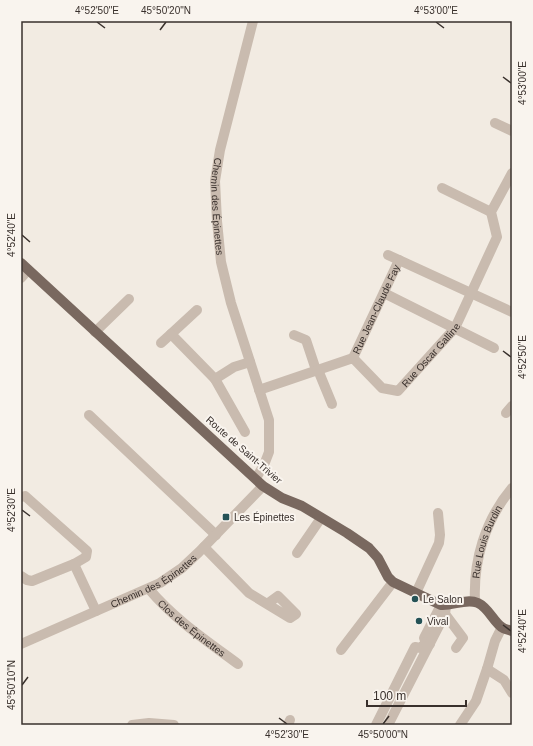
<svg xmlns="http://www.w3.org/2000/svg" width="533" height="746" viewBox="0 0 533 746" font-family="Helvetica,sans-serif">
<style>
.lines{fill:none;stroke-linecap:round;stroke-linejoin:round}
.minor{stroke:#c9bbaf;stroke-width:10}
.major{stroke:#79685f;stroke-width:10}
.ticks{fill:none;stroke:#39302c;stroke-width:1.5}
.poi-dot{fill:#255256;stroke:#f9f4ee;stroke-width:1.5}
.labels{text-anchor:middle;dominant-baseline:central;stroke-width:4;stroke-linejoin:round;paint-order:stroke}
.street-label{font-size:10px;fill:#39302c;stroke:#f9f4ee}
.poi-label{font-size:10px;fill:#39302c;stroke:#f9f4ee;text-anchor:start}
.neatline{fill:none;stroke:#39302c;stroke-width:1.5}
.ticks-label{font-size:10px;text-anchor:middle;fill:#39302c}
</style>
<rect width="100%" height="100%" fill="#f2ebe2"/>
<g class="lines">
<g class="minor">
<path id="s1" d="M253,21L220,150L215,181L217,221L221,262L231,303L269,420V452L264,465L256,478"/>
<path d="M495,123L512,131"/>
<path d="M442,188L491,212"/>
<path d="M388,255L512,312"/>
<path d="M21,278L28,270"/>
<path d="M384,293L494,348"/>
<path d="M197,310L171,334L215,379L234,367L250,362"/>
<path d="M95,332L129,299"/>
<path d="M294,335L306,340L316,370"/>
<path d="M161,343L171,334"/>
<path id="s2" d="M353,358L399,260"/>
<path d="M318,370L332,404"/>
<path d="M215,379L245,432"/>
<path id="s3" d="M259,390L353,358L382,388L398,391L455,328L497,237L491,212L512,173"/>
<path d="M506,413L512,406"/>
<path d="M89,415L216,535"/>
<path d="M21,497L25,496L87,551L86,557L74,564"/>
<path d="M204,547L249,593L290,618L296,614L278,596L267,604"/>
<path d="M297,553L321,518"/>
<path d="M21,576L27,580L32,581L74,564L96,611"/>
<path id="s4" d="M149,589C174,619 207,641 238,664"/>
<path d="M416,593L439,543L440,535L438,513"/>
<path id="s5" d="M475,602C473,561 485,520 512,488"/>
<path d="M445,614L463,638L456,648"/>
<path id="s6" d="M21,644L160,583L182,568L199,552L263,486"/>
<path d="M430,644L426,642L424,638L441,605"/>
<path d="M341,650L393,582"/>
<path d="M487,669L504,680L512,693"/>
<path d="M132,725L149,723L174,725"/>
<path d="M288,725L290,720"/>
<path d="M376,725L415,647L421,648L426,642"/>
<path d="M388,725L445,614L446,606"/>
<path d="M460,725L476,701L487,669L495,641L502,627"/>
</g>
<path class="major" d="M21,263L263,486L282,498L302,506L347,533L369,548L378,558L388,577L393,582L441,605C453,606 466,598 478,603C489,608 494,623 503,628C505,629 509,630 512,631"/>
</g>
<path class="ticks" d="M97,22L105,28M436,22L444,28M160,30L166,22M503,77L511,83M22,235L30,242M503,351L511,357M22,510L30,516M503,625L511,631M22,685L28,677M279,718L287,724M383,724L389,716"/>
<g class="poi-dot">
<rect x="222" y="513" width="8" height="8" rx="2"/>
<circle cx="415" cy="599" r="4"/>
<circle cx="419" cy="621" r="4"/>
</g>
<g class="labels">
<g class="street-label">
<text stroke="none"><textPath href="#s1" startOffset="190">Chemin des Épinettes</textPath></text>
<text stroke="none"><textPath href="#s2" startOffset="54">Rue Jean-Claude Fay</textPath></text>
<text stroke="none"><textPath href="#s3" startOffset="206">Rue Oscar Galline</textPath></text>
<text transform="translate(244 450) rotate(41)">Route de Saint-Trivier</text>
<text stroke="none"><textPath href="#s5" startOffset="62">Rue Louis Burdin</textPath></text>
<text stroke="none"><textPath href="#s6" startOffset="147">Chemin des Épinettes</textPath></text>
<text stroke="none"><textPath href="#s4" startOffset="58">Clos des Épinettes</textPath></text>
</g>
<g class="poi-label">
<text x="234" y="517">Les Épinettes</text>
<text x="423" y="599">Le Salon</text>
<text x="427" y="621">Vival</text>
</g>
</g>
<rect width="533" height="746" fill="none" stroke="#f9f4ee" stroke-width="44"/>
<path d="M367 700v6h99v-6" fill="none" stroke="#39302c" stroke-width="2"/>
<text x="373" y="700" font-size="12" fill="#39302c" stroke="#f9f4ee" stroke-width="3" paint-order="stroke">100 m</text>
<rect x="22" y="22" width="489" height="702" class="neatline"/>
<g class="ticks-label">
<text x="97" y="14">4°52'50"E</text>
<text x="166" y="14">45°50'20"N</text>
<text x="436" y="14">4°53'00"E</text>
<text transform="translate(522 83) rotate(-90)" y="4">4°53'00"E</text>
<text transform="translate(11 235) rotate(-90)" y="4">4°52'40"E</text>
<text transform="translate(522 357) rotate(-90)" y="4">4°52'50"E</text>
<text transform="translate(11 510) rotate(-90)" y="4">4°52'30"E</text>
<text transform="translate(522 631) rotate(-90)" y="4">4°52'40"E</text>
<text transform="translate(11 685) rotate(-90)" y="4">45°50'10"N</text>
<text x="287" y="738">4°52'30"E</text>
<text x="383" y="738">45°50'00"N</text>
</g>
</svg>
